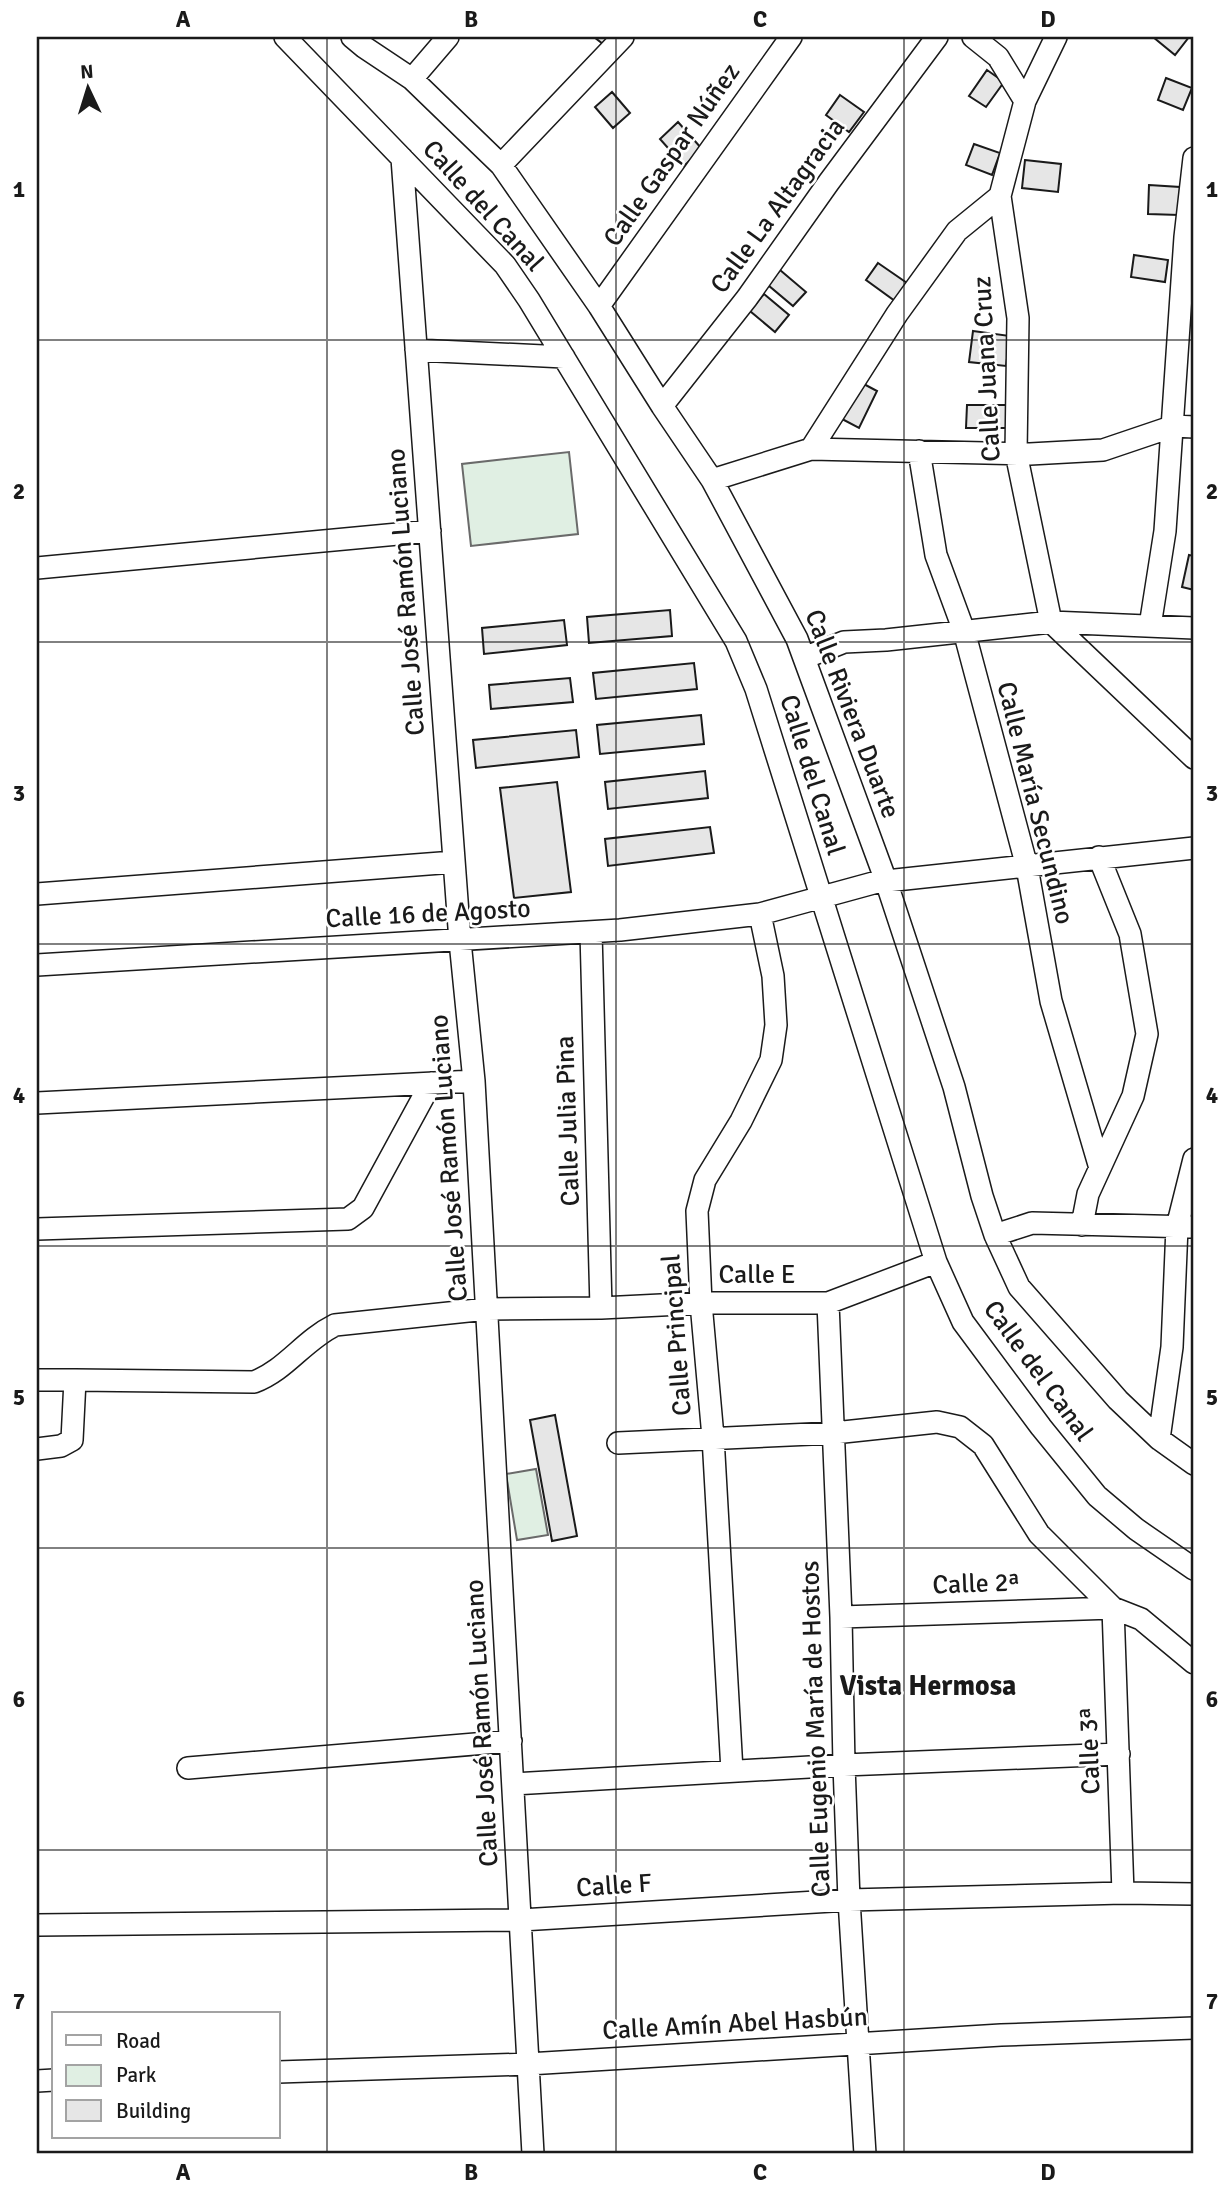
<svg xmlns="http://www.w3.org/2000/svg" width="1231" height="2191" viewBox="0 0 1231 2191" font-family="Signika,sans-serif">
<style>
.green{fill:#e0efe3;stroke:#6a6a6a;stroke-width:2}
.building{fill:#e6e6e6;stroke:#1a1a1a;stroke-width:2}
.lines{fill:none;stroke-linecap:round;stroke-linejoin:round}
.minor-casing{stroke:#1a1a1a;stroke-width:24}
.minor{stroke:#fff;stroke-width:21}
.grid{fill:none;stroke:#1a1a1a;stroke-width:2;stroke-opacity:0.55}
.labels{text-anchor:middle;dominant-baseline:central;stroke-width:5;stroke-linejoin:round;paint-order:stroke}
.street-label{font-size:26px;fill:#1a1a1a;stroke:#fff}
.neighbourhood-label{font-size:28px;font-weight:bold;fill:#1a1a1a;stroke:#fff}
.neatline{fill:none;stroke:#1a1a1a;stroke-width:2.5}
.grid-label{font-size:23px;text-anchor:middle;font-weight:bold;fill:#1a1a1a}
</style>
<rect width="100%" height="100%" fill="#fff"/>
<path class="green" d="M569,452L578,534L471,546L462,464Z
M536,1469L548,1535L517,1540L506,1474Z"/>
<path class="building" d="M594,37H608L603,44Z
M1153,37H1189L1175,55Z
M987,70L1004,82L986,107L969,96Z
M1166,78L1192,88L1183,110L1158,100Z
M612,92L630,113L613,128L595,107Z
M840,95L864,112L849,132L826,115Z
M678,122L702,149L684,166L660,139Z
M974,144L1000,153L992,175L966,165Z
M1025,160L1061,164L1058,192L1022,188Z
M1149,185L1180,187L1179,215L1148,214Z
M1134,255L1168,260L1165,282L1131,277Z
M878,263L907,283L895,301L866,280Z
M780,270L806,292L793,306L768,285Z
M764,294L789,315L775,332L750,311Z
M973,331L1010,336L1006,366L969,362Z
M860,382L877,391L859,428L842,419Z
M967,405H1006V428H966Z
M1189,555L1194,556V590L1182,587Z
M670,610L672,636L589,643L587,617Z
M564,620L567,645L484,654L482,628Z
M694,663L697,689L596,699L593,673Z
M570,678L573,702L491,709L489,685Z
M701,715L704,744L600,754L597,725Z
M576,730L579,757L476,768L473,740Z
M705,771L708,798L608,809L605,782Z
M557,782L571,892L514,898L500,788Z
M710,827L714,853L608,866L605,839Z
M555,1415L577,1536L552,1541L530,1420Z"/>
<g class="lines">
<g class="minor-casing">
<path id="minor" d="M285,37L505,265L529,300L736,641L756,689L936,1262L963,1322L1041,1427L1097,1496L1136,1529L1194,1569
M352,37L364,47L412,79L501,165L599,306L662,406L712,480L797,639L886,881L954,1087L982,1196L995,1235L1019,1287L1118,1400L1159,1439L1194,1464
M973,37L998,57L1025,101
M1056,37L1025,101L1000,196L1018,318L1016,453L1051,622L1194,758
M412,79L448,37
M402,158L460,941L474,1081L533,2154
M501,165L623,37
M599,306L791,37
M416,350L564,357
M662,406L747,298L829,182L937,37
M811,449L897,314L957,231L1000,196
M919,451L936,555L964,631L1027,867L1051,1001L1100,1168
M712,480L811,449L1030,454L1103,450L1174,426L1194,427
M37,568L430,531
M1150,626L1165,531L1185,237L1194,158
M804,658L844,642L886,640L1051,622L1194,628
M37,894L454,862
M591,932L601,1308
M37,965L620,930L760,914L877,882L1194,848
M37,1103L474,1081
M1082,1225L1088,1194L1133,1096L1147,1034L1130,934L1099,857
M37,1229L348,1219L363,1208L431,1083
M995,1235L1032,1223L1194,1227
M828,1303L841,1617L844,1765L849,1900L865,2154
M37,1380H75
M1159,1439L1172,1347L1177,1227L1194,1159
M618,1443L834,1433L937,1422L960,1427L983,1445L1039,1534L1113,1608L1141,1619L1194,1663
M37,1449L61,1446L72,1440L75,1380L254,1382C286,1370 303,1341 335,1325L487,1309L601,1308L701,1303H828L936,1262
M841,1617L1113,1608L1123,1893
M188,1768L511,1741
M732,1771L713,1437L701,1303L697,1211L705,1180L741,1121L771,1060L776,1025L773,976L760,914
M513,1784L844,1765L1119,1754
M37,1925L521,1920L849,1900L1123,1893L1194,1894
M278,2072L528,2064L1001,2035L1194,2028
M37,2081L54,2080"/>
</g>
<use href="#minor" class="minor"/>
</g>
<path class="grid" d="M327,37V2154M616,37V2154M904,37V2154M37,340H1194M37,642H1194M37,944H1194M37,1246H1194M37,1548H1194M37,1850H1194"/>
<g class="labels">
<g class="street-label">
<text transform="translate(672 155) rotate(-55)">Calle Gaspar Núñez</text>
<text transform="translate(483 206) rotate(48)">Calle del Canal</text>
<text transform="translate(778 206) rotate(-54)">Calle La Altagracia</text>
<text transform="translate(987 369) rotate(-93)">Calle Juana Cruz</text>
<text transform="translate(406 592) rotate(-94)">Calle José Ramón Luciano</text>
<text transform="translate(852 714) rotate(69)">Calle Riviera Duarte</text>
<text transform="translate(812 775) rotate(73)">Calle del Canal</text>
<text transform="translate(1035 803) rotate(76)">Calle María Secundino</text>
<text transform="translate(428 914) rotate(-3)">Calle 16 de Agosto</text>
<text transform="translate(568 1121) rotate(-92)">Calle Julia Pina</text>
<text transform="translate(449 1158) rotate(-94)">Calle José Ramón Luciano</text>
<text x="757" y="1275">Calle E</text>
<text transform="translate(677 1335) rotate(-94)">Calle Principal</text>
<text transform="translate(1038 1371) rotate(54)">Calle del Canal</text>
<text transform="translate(976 1584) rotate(-2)">Calle 2ª</text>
<text transform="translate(482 1723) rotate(-93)">Calle José Ramón Luciano</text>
<text transform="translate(816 1729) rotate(-92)">Calle Eugenio María de Hostos</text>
<text transform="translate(1090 1751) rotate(-92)">Calle 3ª</text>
<text transform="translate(614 1886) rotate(-4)">Calle F</text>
<text transform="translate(735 2024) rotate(-3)">Calle Amín Abel Hasbún</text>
</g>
<g class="neighbourhood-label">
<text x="928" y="1686">Vista Hermosa</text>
</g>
</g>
<rect width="1231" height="2191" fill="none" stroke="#ffffff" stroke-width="77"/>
<rect x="52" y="2012" width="228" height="126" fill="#ffffff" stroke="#a3a3a3" stroke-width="2"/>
<rect x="66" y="2035" width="35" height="10" fill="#ffffff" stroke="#a3a3a3" stroke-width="2"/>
<text x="116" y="2048" font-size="21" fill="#1a1a1a">Road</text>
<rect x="66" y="2065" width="35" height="21" fill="#e0efe3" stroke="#a3a3a3" stroke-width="2"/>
<text x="116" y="2082" font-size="21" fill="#1a1a1a">Park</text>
<rect x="66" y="2100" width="35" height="21" fill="#e6e6e6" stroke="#a3a3a3" stroke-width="2"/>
<text x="116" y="2118" font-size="21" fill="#1a1a1a">Building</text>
<g transform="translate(88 88) rotate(356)" stroke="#ffffff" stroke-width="5" paint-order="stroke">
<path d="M0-5L12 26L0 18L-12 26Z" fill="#1a1a1a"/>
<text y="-10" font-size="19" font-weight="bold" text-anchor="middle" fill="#1a1a1a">N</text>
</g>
<rect x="38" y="38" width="1154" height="2114" class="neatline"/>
<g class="grid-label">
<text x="183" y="27">A</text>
<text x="471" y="27">B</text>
<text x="760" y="27">C</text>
<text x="1048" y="27">D</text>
<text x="19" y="197">1</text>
<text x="1212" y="197">1</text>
<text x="19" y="499">2</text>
<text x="1212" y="499">2</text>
<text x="19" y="801">3</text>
<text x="1212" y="801">3</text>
<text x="19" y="1103">4</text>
<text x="1212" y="1103">4</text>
<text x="19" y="1405">5</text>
<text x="1212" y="1405">5</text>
<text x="19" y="1707">6</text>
<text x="1212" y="1707">6</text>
<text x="19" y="2009">7</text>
<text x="1212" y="2009">7</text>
<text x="183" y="2180">A</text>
<text x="471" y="2180">B</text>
<text x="760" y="2180">C</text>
<text x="1048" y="2180">D</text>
</g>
</svg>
